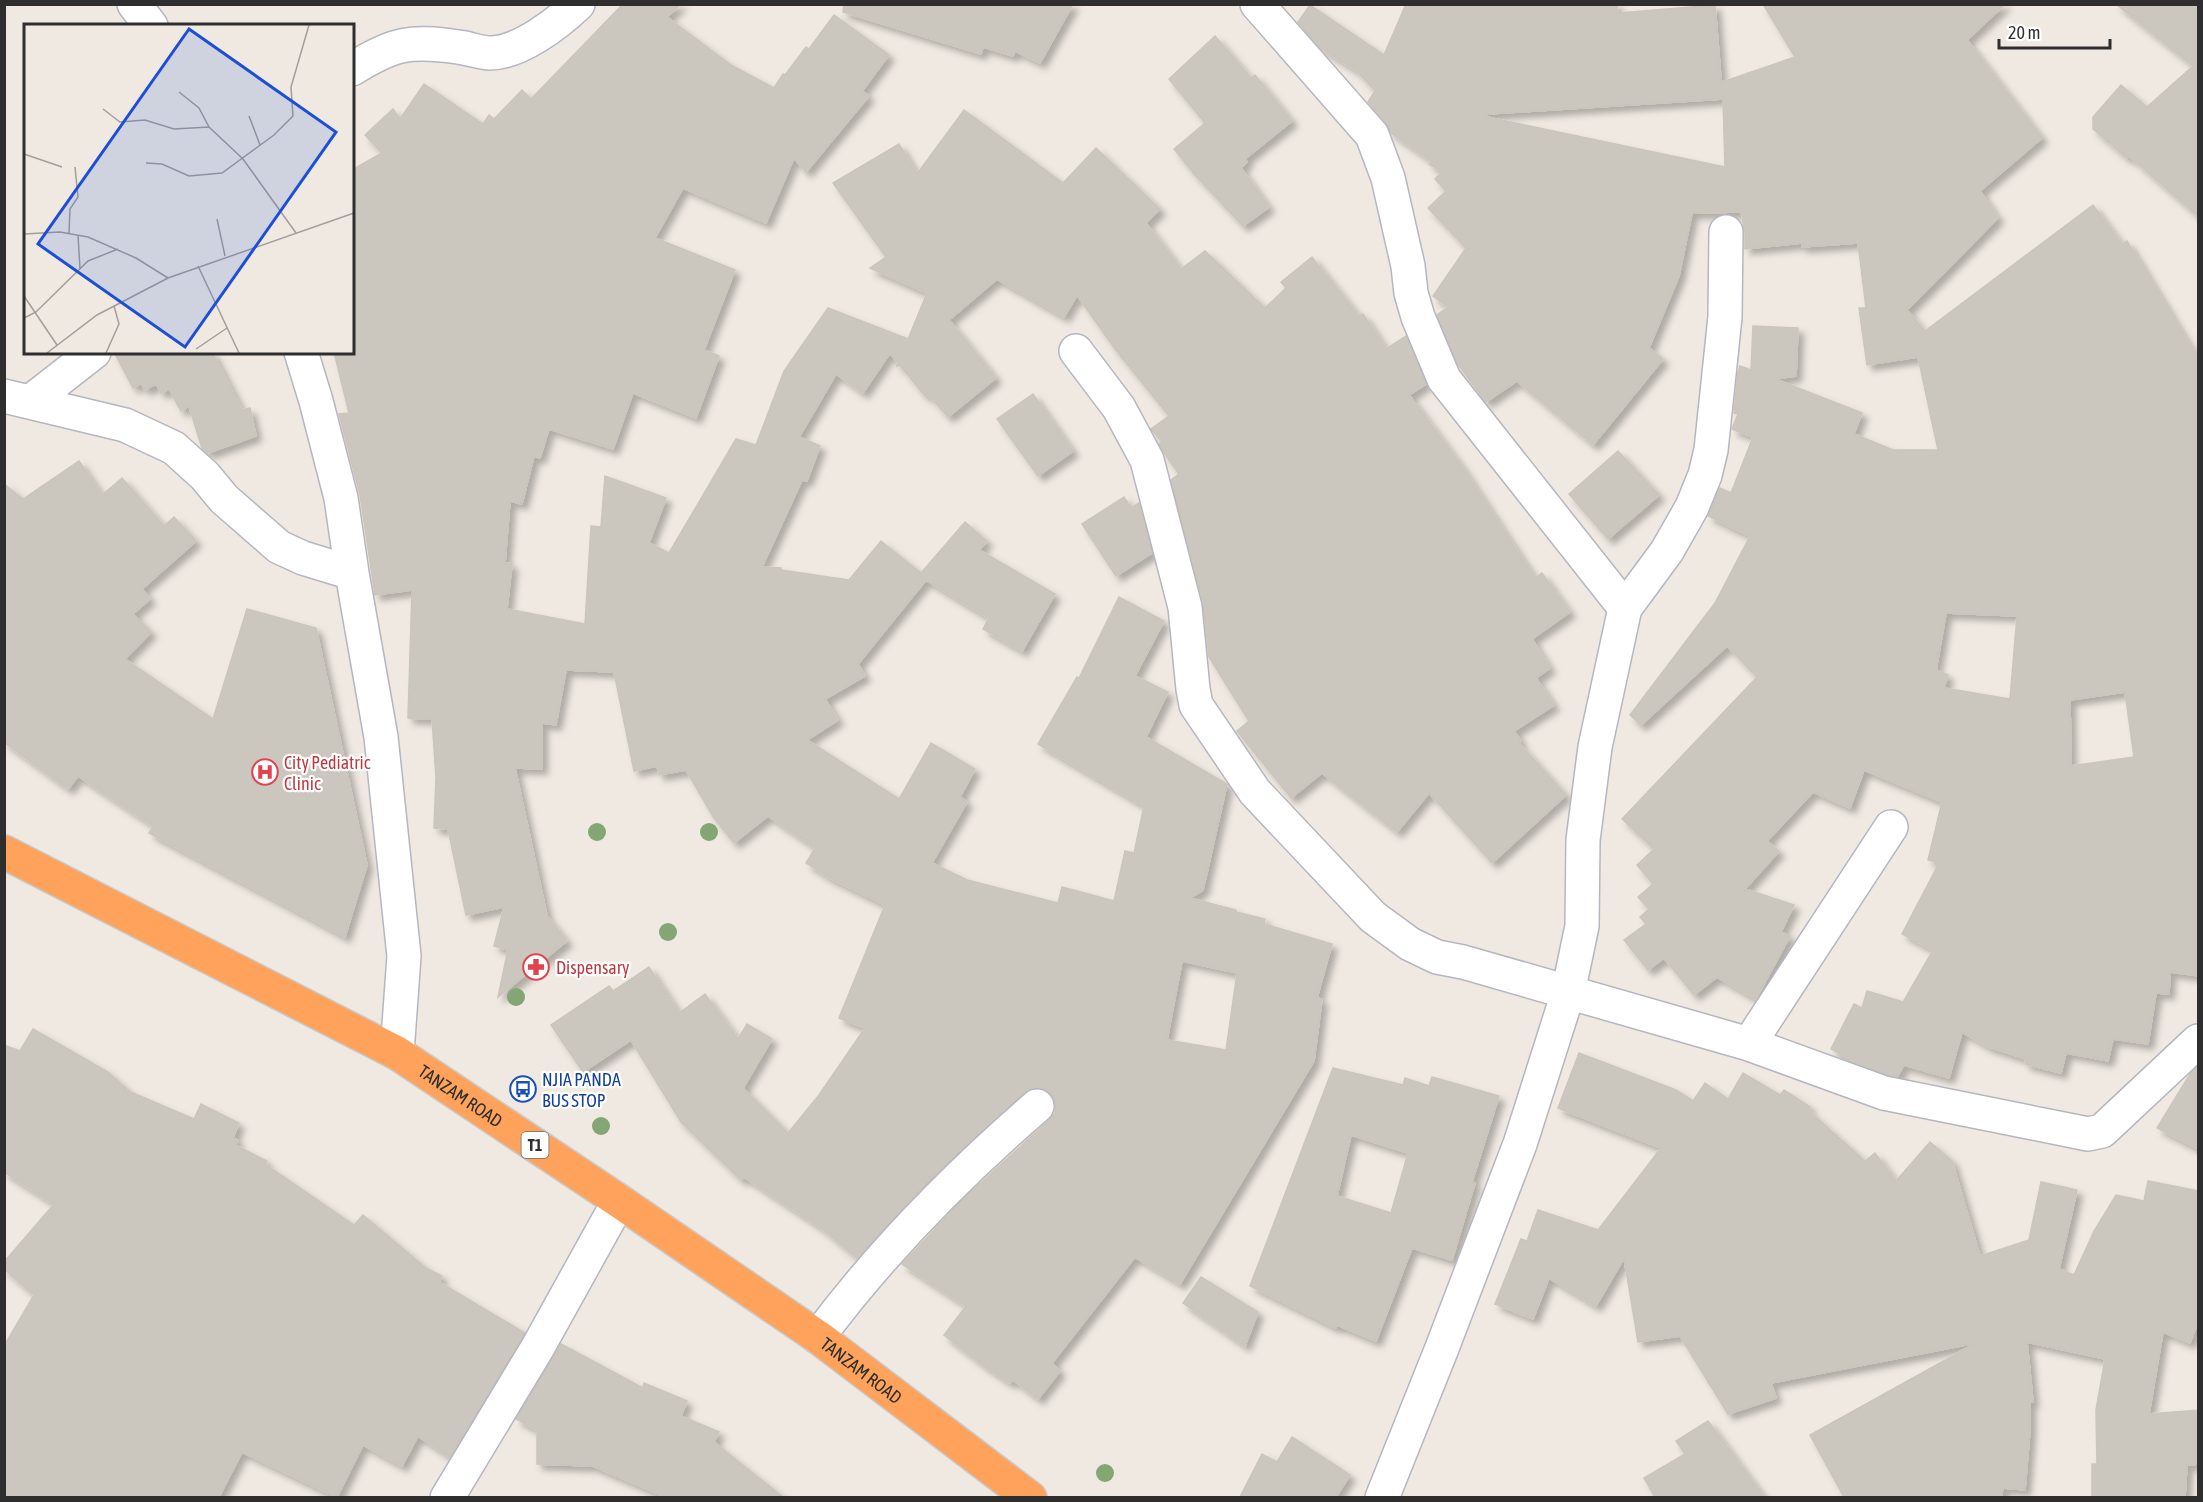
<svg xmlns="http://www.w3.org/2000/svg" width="2203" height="1502" viewBox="0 0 2203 1502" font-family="'Asap Condensed',sans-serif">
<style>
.building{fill:#cbc7bf;stroke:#cbc5ba;stroke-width:1.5;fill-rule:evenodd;filter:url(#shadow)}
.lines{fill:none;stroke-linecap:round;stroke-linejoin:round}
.street-casing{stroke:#b4b7c1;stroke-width:36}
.highway-casing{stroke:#c9c9c9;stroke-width:36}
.street{stroke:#fff;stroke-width:33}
.highway{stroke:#ffa35c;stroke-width:33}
.tree{fill:#84a574}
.labels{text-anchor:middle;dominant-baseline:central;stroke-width:4.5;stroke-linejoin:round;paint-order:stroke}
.shield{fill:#fff;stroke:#6d6d6d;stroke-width:1.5}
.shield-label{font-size:16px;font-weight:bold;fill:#2e2e2e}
.health-label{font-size:18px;fill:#be3a42;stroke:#fff;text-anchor:start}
.transit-label{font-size:18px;fill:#164399;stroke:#fff;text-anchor:start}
.street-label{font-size:18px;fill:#2e2e2e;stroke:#fff}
.inset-road{fill:none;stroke:#a29e99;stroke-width:1.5}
.view{fill:#1d4ed8;fill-opacity:0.15;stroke:#1d4ed8;stroke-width:3}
.inset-edge{fill:none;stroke:#2e2e2e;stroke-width:3}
</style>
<defs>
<filter id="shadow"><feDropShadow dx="5.5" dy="5.5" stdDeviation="3" flood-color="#0004"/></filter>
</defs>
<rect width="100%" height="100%" fill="#efe9e1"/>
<path class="building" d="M623,4H681L667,17L731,65L774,88L783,74L785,75L806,47L809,49L834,15L889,55L862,91L869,96L806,172L794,158L766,223L683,188L655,238L735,270L704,350L719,356L696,418L633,393L613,449L549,429L540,458L534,456L522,504L510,501L505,563L512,564L507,609L585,624L591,526L601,527L605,476L666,498L649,543L669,553L736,439L756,445L784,371L828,308L908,339L927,293L870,268L886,257L833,183L899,144L917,174L964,110L1063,183L1096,148L1160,209L1146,223L1181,269L1205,251L1265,308L1286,288L1281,282L1312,257L1359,316L1363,314L1386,349L1406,336L1426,384L1409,395L1461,465L1535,578L1542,573L1570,612L1532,639L1550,668L1536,678L1554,705L1514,731L1521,741L1519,743L1566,795L1492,863L1429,793L1397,832L1322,773L1291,798L1237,731L1249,721L1209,657L1203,602L1171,480L1179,474L1165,454L1159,444L1162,442L1151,429L1169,416L1115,349L1077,295L1064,317L997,279L949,320L996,378L948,417L928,394L925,396L899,364L896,367L898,363L890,353L863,393L836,374L799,437L820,446L807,481L802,480L762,567L781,568V570L849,580L881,541L921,573L965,522L987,541L979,550L1055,594L1022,651L983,629L989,618L926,580L858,664L865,676L825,699L838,720L807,740L899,799L931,743L975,769L960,797L967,802L932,863L967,880L1058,903L1062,887L1114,901L1125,851L1134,853L1144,806L1038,744L1077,677L1079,678L1119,597L1164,621L1135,676L1168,692L1146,737L1227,784L1203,890L1190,898L1236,910V912L1265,919L1264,924L1332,944L1317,998L1322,999L1314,1061L1180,1284L1135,1257L1052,1363L1060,1371L1038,1399L1013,1380L1010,1383L984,1366L944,1335L966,1306L902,1264L962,1200L1049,1120L1055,1113V1103L1051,1093L1042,1088H1034L1025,1092L936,1174L857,1258L820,1227L744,1177L741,1180L681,1122L631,1040L583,1072L551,1025L609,986L613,991L649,967L679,1013L705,994L738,1039L747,1024L772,1039L743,1088L788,1133L819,1095L865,1028L839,1018L885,905L828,877L806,863L815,848L768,816L734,843L714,818L686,770L659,775L657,766L634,771L614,672L566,670L556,725L542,723V769L515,768L547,916L567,941L498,997L508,950L494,946L504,907L466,915L448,829L434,828L436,777L432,719L408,718L412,590L375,595L360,495L339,414L349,413L334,352H352V170L382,153L365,135L393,109L400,119L424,84L483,124L489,115L494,119L522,90L531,99ZM1182,961L1237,973L1226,1050L1167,1040Z
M844,4H1073L1040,63L1015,51L1013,56L983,47L981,54L843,12Z
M1406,4H1617L1618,13L1715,5L1722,92V82L1795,57L1763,4H2005L1967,40L2042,138L1980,191L1998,218L1907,310L1925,331L2093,205L2122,244L2127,241L2199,361V976L2170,972L2169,994L2156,993L2148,1044L2113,1039L2108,1061L2066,1053L2061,1073L2025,1064L2026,1059L1989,1047L1962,1032L1949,1078L1904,1065L1897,1077L1889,1075L1862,1065L1831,1049L1854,1004L1862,1008L1867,991L1903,1002L1933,950L1902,934L1939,863L1928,860L1942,802L1864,770L1850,808L1813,792L1767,841L1779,851L1745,889L1794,905L1781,932L1790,936L1756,999L1717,977L1694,995L1664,958L1648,970L1624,940L1646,924L1640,917L1649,909L1638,897L1653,884L1637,865L1654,849L1622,819L1757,677L1727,646L1641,725L1630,715L1715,603L1750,536L1708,516L1720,488L1731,493L1753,437L1732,429L1738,414L1734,413L1738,372L1740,366L1751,370L1753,326L1798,328L1796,376L1775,379L1862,413L1854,434L1893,450H1938L1918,357L1867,365L1859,308H1866L1858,243L1802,247V243L1745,249V232L1741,212L1692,213L1679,276L1649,348L1663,359L1593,445L1517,381L1486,402L1457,363L1437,315L1448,307L1433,296L1466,248L1428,208L1446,191L1435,179L1442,172L1429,164L1431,161L1391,133L1386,123L1368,102L1375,91L1357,71L1320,48L1298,22L1310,5L1384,55ZM1723,99L1725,167L1487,117V114ZM1946,613L2017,616L2010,699L1944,688L1948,675L1936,670ZM2125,692L2134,757L2071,766L2070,700Z
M2116,4H2199V217L2129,156L2127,158L2093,129V117L2121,85L2147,107L2193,66Z
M1215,36L1251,78L1255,75L1292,121L1245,159L1247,162L1241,168L1269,207L1243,226L1195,175L1174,149L1205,123L1169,79Z
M114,352H212L242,410L250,408L256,436L208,453L202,448L189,406L181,411L169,389L161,393L156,384L145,390L141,383L133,388Z
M1033,394L1073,451L1038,476L997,419Z
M1618,451L1659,495L1608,539L1569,494Z
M79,461L102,495L122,478L164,526L174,517L196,541L142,589L150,599L133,614L151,632L125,659L213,719L247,609L316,628L367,865L345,937L149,833L153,826L78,776L68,789L4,742V484L23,499Z
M1124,497L1131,508L1139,503L1152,553L1116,576L1082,524Z
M33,1029L108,1072L127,1089L126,1090L194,1119L201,1104L239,1123L233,1138L238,1140L235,1145L267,1161L265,1164L354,1225L363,1215L426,1268L442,1276L439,1282L525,1333L450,1457L418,1436L402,1466L363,1445L337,1497L242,1452L219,1497H4V1346L34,1295L4,1269V1262L54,1204L4,1172V1045L20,1051Z
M1579,1053L1676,1090L1693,1101L1705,1083L1728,1099L1743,1073L1780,1095L1784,1090L1810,1107L1808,1110L1865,1161L1875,1153L1896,1181L1930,1142L1952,1161L1980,1256L2029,1240L2041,1182L2077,1190L2059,1269L2074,1275L2094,1231L2116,1195L2144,1201L2148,1181L2199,1191V1320L2190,1343L2163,1332L2149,1414L2199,1410V1464L2187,1465L2185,1497H2092V1464H2097L2096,1410L2105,1359L2027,1342L2033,1402H2030V1430L2025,1490L2003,1488L2001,1497H1844L1810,1435L1976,1343L1771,1383L1776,1398L1728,1414L1680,1336L1638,1342L1624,1258L1596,1306L1549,1278L1533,1319L1495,1304L1521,1239L1527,1241L1538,1210L1598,1230L1661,1148L1558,1108Z
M2199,1066V1149L2157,1128L2190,1074Z
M1333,1068L1403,1085L1405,1078L1429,1086L1432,1077L1499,1096L1472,1182L1475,1183L1452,1260L1412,1248L1376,1341L1337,1325L1336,1328L1250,1286ZM1351,1135L1408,1153L1391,1213L1337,1196Z
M1201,1277L1258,1312L1245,1346L1183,1303Z
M561,1344L643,1388L644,1383L687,1401L681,1416L719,1432L714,1442L783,1497H666L593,1466L537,1464V1430L516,1419Z
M1708,1421L1764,1497H1655L1644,1478L1685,1454L1676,1441Z
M1292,1437L1350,1475L1336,1497H1240L1262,1454L1277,1462Z"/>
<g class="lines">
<g class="street-casing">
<path id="street" d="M134,4L151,26
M1257,4L1372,135L1388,178L1408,266L1411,293L1418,317L1444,379L1625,608
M352,69C394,43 410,40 458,47C468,48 480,53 490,53C519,53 557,24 578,4
M1076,351L1119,408L1147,460L1185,607L1193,689L1196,705L1255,792L1373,917L1410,944L1437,957L1463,962L1749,1044L1884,1093L2088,1134L2102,1131L2198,1041
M301,352L316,401L341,498L352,573L381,737L404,956L397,1053
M4,396L125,425L174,448L205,476L224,499L279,547L303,558L352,573
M30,402L94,352
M1749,1044L1891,827
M818,1337C882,1251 956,1176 1037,1106
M447,1498L538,1347L619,1201
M1382,1498L1442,1348L1520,1144L1568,993L1582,926L1583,840L1595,747L1625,608L1667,551L1692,507L1705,475L1711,450L1725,317L1726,232"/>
</g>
<g class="highway-casing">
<g id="highway">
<path id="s1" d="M4,852L397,1053L619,1201L818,1337L1030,1498"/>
</g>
</g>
<use href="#street" class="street"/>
<use href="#highway" class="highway"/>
</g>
<g class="tree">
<circle cx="597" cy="832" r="9"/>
<circle cx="709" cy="832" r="9"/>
<circle cx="668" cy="932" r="9"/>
<circle cx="516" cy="997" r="9"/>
<circle cx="601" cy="1126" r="9"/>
<circle cx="1105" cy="1473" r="9"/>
</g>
<defs>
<g id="hospital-ring" transform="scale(1.35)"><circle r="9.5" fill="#fff" stroke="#e0444e" stroke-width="1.5"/><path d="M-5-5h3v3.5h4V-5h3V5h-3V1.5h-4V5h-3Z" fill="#e0444e"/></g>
<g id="pharmacy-ring" transform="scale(1.35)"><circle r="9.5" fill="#fff" stroke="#e0444e" stroke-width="1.5"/><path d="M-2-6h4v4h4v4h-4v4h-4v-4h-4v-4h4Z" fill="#e0444e"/></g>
<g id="bus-ring" transform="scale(1.35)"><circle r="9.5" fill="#fff" stroke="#1a4fb4" stroke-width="1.5"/><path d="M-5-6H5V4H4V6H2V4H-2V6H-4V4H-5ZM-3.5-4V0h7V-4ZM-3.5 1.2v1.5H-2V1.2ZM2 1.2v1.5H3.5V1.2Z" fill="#1a4fb4"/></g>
</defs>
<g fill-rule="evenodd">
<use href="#hospital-ring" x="265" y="772"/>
<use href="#pharmacy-ring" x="536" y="967"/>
<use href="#bus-ring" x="523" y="1089"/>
</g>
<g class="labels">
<rect class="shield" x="521.5" y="1132" width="27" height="26" rx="4.5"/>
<g class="shield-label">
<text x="535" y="1145">T1</text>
</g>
<g class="health-label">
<text x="284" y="762">City Pediatric<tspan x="284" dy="21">Clinic</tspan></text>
<text x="556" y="967">Dispensary</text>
</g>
<g class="transit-label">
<text x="542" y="1079">NJIA PANDA<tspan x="542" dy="21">BUS STOP</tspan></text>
</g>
<g class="street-label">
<text stroke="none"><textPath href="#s1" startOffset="518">TANZAM ROAD</textPath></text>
<text stroke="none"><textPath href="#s1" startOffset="1004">TANZAM ROAD</textPath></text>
</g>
</g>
<g transform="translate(24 24)">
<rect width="330" height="330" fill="#efe9e1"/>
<path class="inset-road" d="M155,68L175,84L185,103L219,135L272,209M79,85L96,98L121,96L150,105L185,103M225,92L236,121M0,130L38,143M122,139L138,140L165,152L198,149L250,111L269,92L267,63L285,1M193,195L201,232M45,209L46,185L54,173L51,143M0,210L36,208L64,213L112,234L144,254M54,211L56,245M174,242L215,329M0,272L33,321M0,294L12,288L64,237L94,225M172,325L203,304M23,329L73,291L144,254L330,189M82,329L95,300L90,282"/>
<path class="view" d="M165,5L312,108L161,323L14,220Z"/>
<rect width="330" height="330" class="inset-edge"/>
</g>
<rect width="2203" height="1502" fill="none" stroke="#2e2e2e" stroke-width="12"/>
<path d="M1999 39v9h111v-9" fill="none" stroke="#2e2e2e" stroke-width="3"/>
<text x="2008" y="39" font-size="18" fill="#2e2e2e" stroke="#ffffff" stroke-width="4.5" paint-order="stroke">20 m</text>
</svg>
